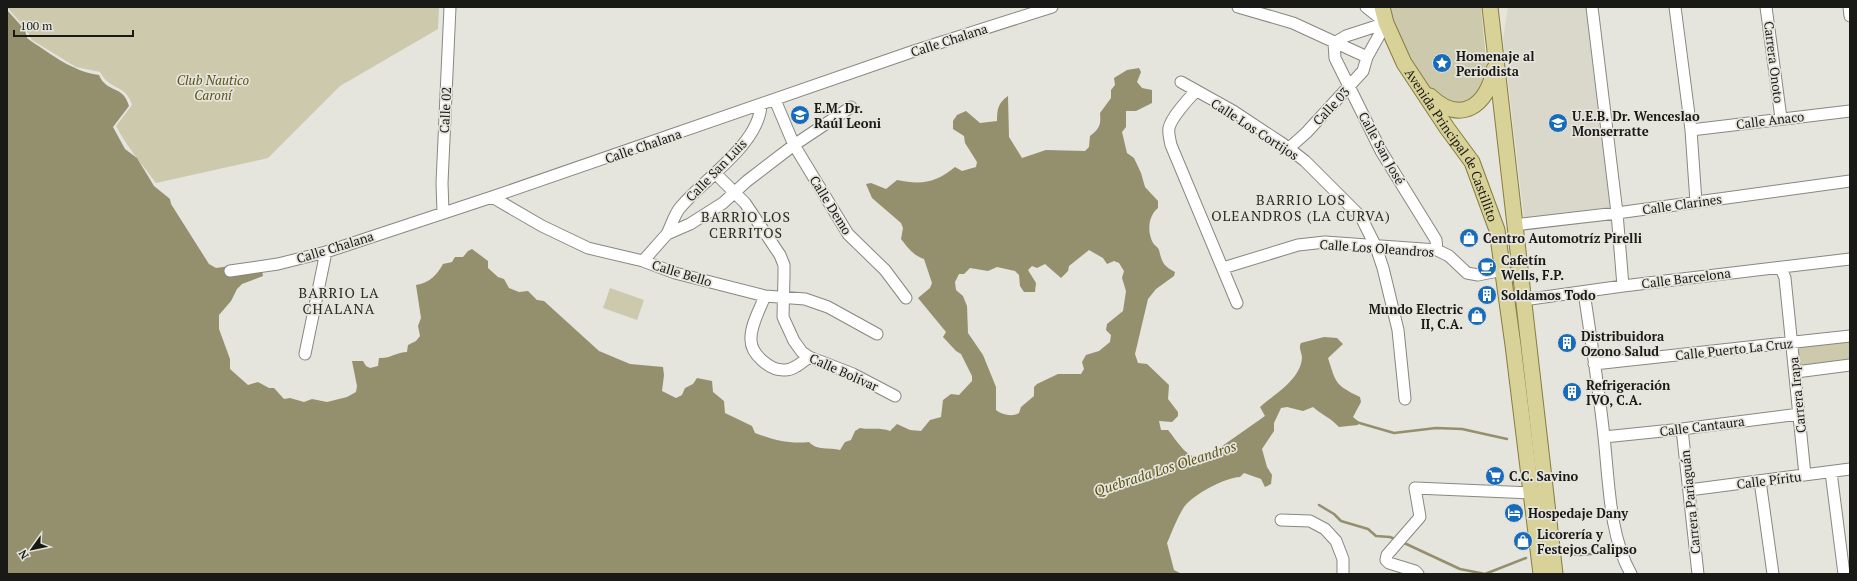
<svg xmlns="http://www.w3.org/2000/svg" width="1857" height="581" viewBox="0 0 1857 581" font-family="'PT Serif',serif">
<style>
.built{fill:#dad8ca}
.green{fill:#ccc9ad}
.water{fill:#948f6c;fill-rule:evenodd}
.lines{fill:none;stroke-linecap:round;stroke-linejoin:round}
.stream{stroke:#948f6c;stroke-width:2.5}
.minor-casing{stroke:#888780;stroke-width:13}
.major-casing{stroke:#867e3e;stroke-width:17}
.minor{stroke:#fff;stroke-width:11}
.major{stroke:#d9d298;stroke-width:15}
.labels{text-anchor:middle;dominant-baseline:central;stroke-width:3.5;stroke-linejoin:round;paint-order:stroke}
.street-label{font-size:13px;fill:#191916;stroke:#e5e4dd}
.poi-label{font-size:13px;font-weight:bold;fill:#191916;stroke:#e5e4dd;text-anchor:start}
.park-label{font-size:13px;font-style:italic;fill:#5a5213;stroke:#e5e4dd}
.neighbourhood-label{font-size:14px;letter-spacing:1px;fill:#2b2b25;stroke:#e5e4dd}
.water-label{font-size:14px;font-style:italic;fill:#595112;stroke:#e5e4dd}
</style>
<rect width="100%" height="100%" fill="#e5e4dd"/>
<path class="built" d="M1508,7H1587L1612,207L1524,218L1503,39Z"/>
<path class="green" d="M7,7H439L438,29L340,86L268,158L156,183C142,164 127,147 116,126L132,105C126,84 110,91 100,72L76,67L32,40L26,29Z
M1389,7H1481L1489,90L1463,107L1435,98L1405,53Z
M610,288L644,300L637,320L603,308Z
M1850,338V362L1799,369L1795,344Z"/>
<path class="water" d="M7,10L25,30L27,38L31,41C52,55 74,72 99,75C107,94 123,84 129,106L113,127L125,149L137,158L154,186L170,199L171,204L209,264L216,268L260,262L263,276L242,284L237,289L231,301L219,315V329L230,359V369L248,385L258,382L269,388H274L284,399L290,398L304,402L312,399L327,402L347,397L356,392L357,386L352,361H363L366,366L370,368L378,366L379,358C389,359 397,352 407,352L408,345L416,341L420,336L418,326L421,318L416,285C429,283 437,275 443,264L452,262L455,257H463L468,251L472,249L488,261V268L498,277L504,279L509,288L519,292L528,291L537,300L544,301L599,351L630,364L663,367L664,375L662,391L676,398L682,395L685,388L693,384L697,378L712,381L713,392L724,401L725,413L752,426L755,433C774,440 789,444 809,442C817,451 829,447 840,450L845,442L851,440L855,431L860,428C871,430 880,427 890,431L897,424L910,430L921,431L930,420L941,417L943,400L951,394L959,395L972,381V376L961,354L956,351L943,337L946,332L918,298L930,288L932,283L924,259C913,255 908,248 901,239L903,228L901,223L872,198L866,184L871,183L886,189L897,180C921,185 936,183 955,167L962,171L976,167L977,162L965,143L964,136L953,129V121L957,115L966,111L980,123L997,121C997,109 998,103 1008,96L1009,137L1022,158L1046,150L1085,151L1089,147L1090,136C1100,129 1101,124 1100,113L1111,98V90L1115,85L1114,78L1127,70L1139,68L1141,72L1137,82L1142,88L1152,90V103L1136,111H1126V127L1122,132L1127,153L1134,158L1141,173L1145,187L1158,201V208C1148,216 1147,232 1153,243C1155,246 1158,247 1159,250C1162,262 1163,266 1175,272L1174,276L1156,289L1148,299L1135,354L1138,363L1147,364L1169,385L1168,399L1178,412V416L1172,422L1159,421L1161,430H1168C1178,442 1190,465 1208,456L1265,416L1260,407C1276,393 1300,380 1302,358C1302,352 1298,348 1301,343L1324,337L1337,338L1343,344L1328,358C1336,383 1335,385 1360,397L1361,402L1353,417L1359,422L1358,425L1339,427C1331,418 1322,415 1313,407L1303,411L1287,407L1281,408L1274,423V431L1262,449L1267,467L1272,475L1271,484L1265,487L1261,479L1244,473L1240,477C1224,478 1194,494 1184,507C1177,518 1172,532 1167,543L1174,570L1182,574H7ZM1089,250L1103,258L1107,264L1114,261L1119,263L1124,271L1122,278L1126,291L1123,311L1107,324L1106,330L1111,335L1110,342L1099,351L1086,355L1082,362L1084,369L1081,374H1058L1037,384L1034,387V396L1021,407L1019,413C1013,417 1002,415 996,410V387L983,355L968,333L967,306L963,296L956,290L955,282L959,274H964L970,268L988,271L997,267L1015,271L1019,275L1020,286L1024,292H1035L1036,283L1028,270L1032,266L1037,268L1045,264L1061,278L1068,271L1069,266Z"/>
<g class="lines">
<path class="stream" d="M1356,422L1394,433L1436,428L1462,429L1507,439
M1319,505L1334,514L1341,521L1368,529L1376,536L1390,537L1397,540
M1402,542L1460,569L1485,574L1526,558
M1568,554L1580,555L1612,552L1618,558"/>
<g class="minor-casing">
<path id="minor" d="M1238,7L1293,23L1367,57
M1366,7L1386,23
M1592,7L1617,213L1623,286
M1675,7L1691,130L1696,202
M1766,7L1781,118
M1849,7L1850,16
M1386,23L1346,36L1334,43L1335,58L1381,151L1436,240L1437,250
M1181,82L1233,111L1283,144L1305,161L1361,217L1376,247L1383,268L1398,330L1405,399
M1196,91C1188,99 1171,118 1169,128C1168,133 1170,140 1171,145L1237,303
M775,100L794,145L848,234L885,270L906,298
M1691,130L1850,111
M1288,149L1306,133L1363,71L1367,57L1386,23
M716,174L745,203L780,255L784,265V275L783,317L794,341L802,352L809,357L853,374L895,396
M492,197L542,226L588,248L643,261L675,273L765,296L805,299L828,307L877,334
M443,212L442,183L450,7
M1514,225L1617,213L1850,181
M667,234C671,226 674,216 679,209C702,180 759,145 761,105
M643,261L667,234L690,224L723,203L747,181L794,145L851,107
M1223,268L1298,245L1325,242L1437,250L1449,256L1467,273L1478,275L1503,270
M1781,268L1785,278L1805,475
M230,271L278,264L326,252L492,197L914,51L1052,7
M1584,292C1591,340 1599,389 1604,437C1609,481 1609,535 1631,574
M765,296C760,309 750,326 751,340C751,354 770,371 785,370C794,370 802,362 809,357
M1523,300L1623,286L1850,259
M305,354L326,252
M1594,364L1850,336
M1796,372L1850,365
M1682,429L1698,574
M1604,437L1682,429L1799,414
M1831,472L1844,574
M1760,481L1773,574
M1689,490L1850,469
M1281,520L1310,521L1325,529L1336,541L1343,559V574
M1418,574L1415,571L1389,563L1386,560L1387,555L1420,517L1415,488L1531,493"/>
</g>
<g class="major-casing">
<g id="major">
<path id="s1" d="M1382,7L1386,23L1404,63L1447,128L1472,162L1497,230L1513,345L1541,574"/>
<path d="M1490,7L1555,574"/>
<path d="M1430,96C1460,125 1488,106 1494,69"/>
</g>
</g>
<use href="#minor" class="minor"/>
<use href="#major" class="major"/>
</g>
<defs>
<g id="sight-disc" transform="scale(1)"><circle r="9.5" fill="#176bb9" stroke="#e5e4dd"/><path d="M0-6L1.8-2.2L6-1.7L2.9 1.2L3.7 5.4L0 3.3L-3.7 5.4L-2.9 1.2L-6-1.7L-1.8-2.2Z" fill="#fff"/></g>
<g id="school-disc" transform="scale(1)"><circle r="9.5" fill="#176bb9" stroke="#e5e4dd"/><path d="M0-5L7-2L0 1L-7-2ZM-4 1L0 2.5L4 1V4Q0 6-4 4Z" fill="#fff"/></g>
<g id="shop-disc" transform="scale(1)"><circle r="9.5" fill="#176bb9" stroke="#e5e4dd"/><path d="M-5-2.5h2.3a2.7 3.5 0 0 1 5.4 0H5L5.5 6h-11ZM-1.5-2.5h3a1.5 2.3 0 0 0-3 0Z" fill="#fff"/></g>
<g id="cafe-disc" transform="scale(1)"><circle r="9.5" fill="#176bb9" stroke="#e5e4dd"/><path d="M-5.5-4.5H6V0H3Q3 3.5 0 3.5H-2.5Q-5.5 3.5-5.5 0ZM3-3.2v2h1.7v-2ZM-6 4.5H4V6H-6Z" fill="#fff"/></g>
<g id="building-disc" transform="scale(1)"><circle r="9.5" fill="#176bb9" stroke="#e5e4dd"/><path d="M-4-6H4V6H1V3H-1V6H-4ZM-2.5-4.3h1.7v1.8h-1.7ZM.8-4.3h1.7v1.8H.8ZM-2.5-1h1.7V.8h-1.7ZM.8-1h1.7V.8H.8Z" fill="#fff"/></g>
<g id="supermarket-disc" transform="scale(1)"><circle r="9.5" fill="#176bb9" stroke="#e5e4dd"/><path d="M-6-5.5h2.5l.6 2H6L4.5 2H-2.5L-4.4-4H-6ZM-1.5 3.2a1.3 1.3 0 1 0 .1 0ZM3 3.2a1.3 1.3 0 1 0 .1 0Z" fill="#fff"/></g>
<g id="hotel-disc" transform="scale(1)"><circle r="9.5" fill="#176bb9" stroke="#e5e4dd"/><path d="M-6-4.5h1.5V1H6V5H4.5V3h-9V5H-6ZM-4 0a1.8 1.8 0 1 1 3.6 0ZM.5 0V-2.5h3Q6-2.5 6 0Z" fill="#fff"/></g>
</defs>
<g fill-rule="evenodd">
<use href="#sight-disc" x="1442" y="63"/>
<use href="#school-disc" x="800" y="115"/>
<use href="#school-disc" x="1558" y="123"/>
<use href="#shop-disc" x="1469" y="238"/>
<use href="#cafe-disc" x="1487" y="267"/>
<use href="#building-disc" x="1487" y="295"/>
<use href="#shop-disc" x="1477" y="316"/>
<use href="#building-disc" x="1567" y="343"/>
<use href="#building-disc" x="1572" y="392"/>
<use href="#supermarket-disc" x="1495" y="476"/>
<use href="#hotel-disc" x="1514" y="513"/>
<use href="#shop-disc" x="1523" y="541"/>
</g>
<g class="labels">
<g class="street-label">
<text transform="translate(949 40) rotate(-18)">Calle Chalana</text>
<text transform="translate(1774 62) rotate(83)">Carrera Onoto</text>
<text transform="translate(1331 106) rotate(-47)">Calle 03</text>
<text transform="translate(445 110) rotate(-87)">Calle 02</text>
<text transform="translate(1770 120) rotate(-7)">Calle Anaco</text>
<text transform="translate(1255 129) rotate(33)">Calle Los Cortijos</text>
<text transform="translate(643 146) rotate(-19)">Calle Chalana</text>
<text stroke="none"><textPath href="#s1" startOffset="156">Avenida Principal de Castillito</textPath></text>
<text transform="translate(1382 148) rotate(61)">Calle San José</text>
<text transform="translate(716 170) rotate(-46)">Calle San Luis</text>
<text transform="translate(1682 204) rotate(-8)">Calle Clarines</text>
<text transform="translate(831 205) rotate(58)">Calle Demo</text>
<text transform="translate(335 247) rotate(-17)">Calle Chalana</text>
<text transform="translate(1377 248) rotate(4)">Calle Los Oleandros</text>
<text transform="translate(682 273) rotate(17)">Calle Bello</text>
<text transform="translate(1686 278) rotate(-7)">Calle Barcelona</text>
<text transform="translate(1734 349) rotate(-6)">Calle Puerto La Cruz</text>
<text transform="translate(844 372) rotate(24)">Calle Bolívar</text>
<text transform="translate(1797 395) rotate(-96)">Carrera Irapa</text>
<text transform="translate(1702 426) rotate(-7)">Calle Cantaura</text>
<text transform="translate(1769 480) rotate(-7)">Calle Píritu</text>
<text transform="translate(1690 502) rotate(-96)">Carrera Pariaguán</text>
</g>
<g class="poi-label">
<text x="1456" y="56">Homenaje al<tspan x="1456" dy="15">Periodista</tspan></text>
<text x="814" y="108">E.M. Dr.<tspan x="814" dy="15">Raúl Leoni</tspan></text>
<text x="1572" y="116">U.E.B. Dr. Wenceslao<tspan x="1572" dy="15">Monserratte</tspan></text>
<text x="1483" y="238">Centro Automotríz Pirelli</text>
<text x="1501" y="260">Cafetín<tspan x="1501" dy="15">Wells, F.P.</tspan></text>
<text x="1501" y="295">Soldamos Todo</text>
<text x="1463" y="309" text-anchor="end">Mundo Electric<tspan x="1463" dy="15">II, C.A.</tspan></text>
<text x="1581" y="336">Distribuidora<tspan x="1581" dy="15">Ozono Salud</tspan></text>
<text x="1586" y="385">Refrigeración<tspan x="1586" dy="15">IVO, C.A.</tspan></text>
<text x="1509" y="476">C.C. Savino</text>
<text x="1528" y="513">Hospedaje Dany</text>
<text x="1537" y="534">Licorería y<tspan x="1537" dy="15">Festejos Calipso</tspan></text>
</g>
<g class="park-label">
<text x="213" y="80">Club Nautico<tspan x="213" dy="15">Caroní</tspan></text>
</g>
<g class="neighbourhood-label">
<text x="1301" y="199">BARRIO LOS<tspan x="1301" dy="16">OLEANDROS (LA CURVA)</tspan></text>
<text x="746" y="216">BARRIO LOS<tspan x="746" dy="16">CERRITOS</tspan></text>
<text x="339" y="292">BARRIO LA<tspan x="339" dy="16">CHALANA</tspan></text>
</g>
<g class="water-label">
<text transform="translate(1165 468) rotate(-18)">Quebrada Los Oleandros</text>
</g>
</g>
<rect width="1857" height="581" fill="none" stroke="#191916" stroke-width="16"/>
<g transform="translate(32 549) rotate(237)" stroke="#e5e4dd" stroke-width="3" paint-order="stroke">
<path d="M0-3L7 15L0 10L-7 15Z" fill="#191916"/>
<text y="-6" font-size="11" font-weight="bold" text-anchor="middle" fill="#191916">N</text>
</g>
<path d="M14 30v6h119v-6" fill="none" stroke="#191916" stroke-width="2"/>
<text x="20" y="30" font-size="12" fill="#191916" stroke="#e5e4dd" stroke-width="3" paint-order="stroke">100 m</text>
</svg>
